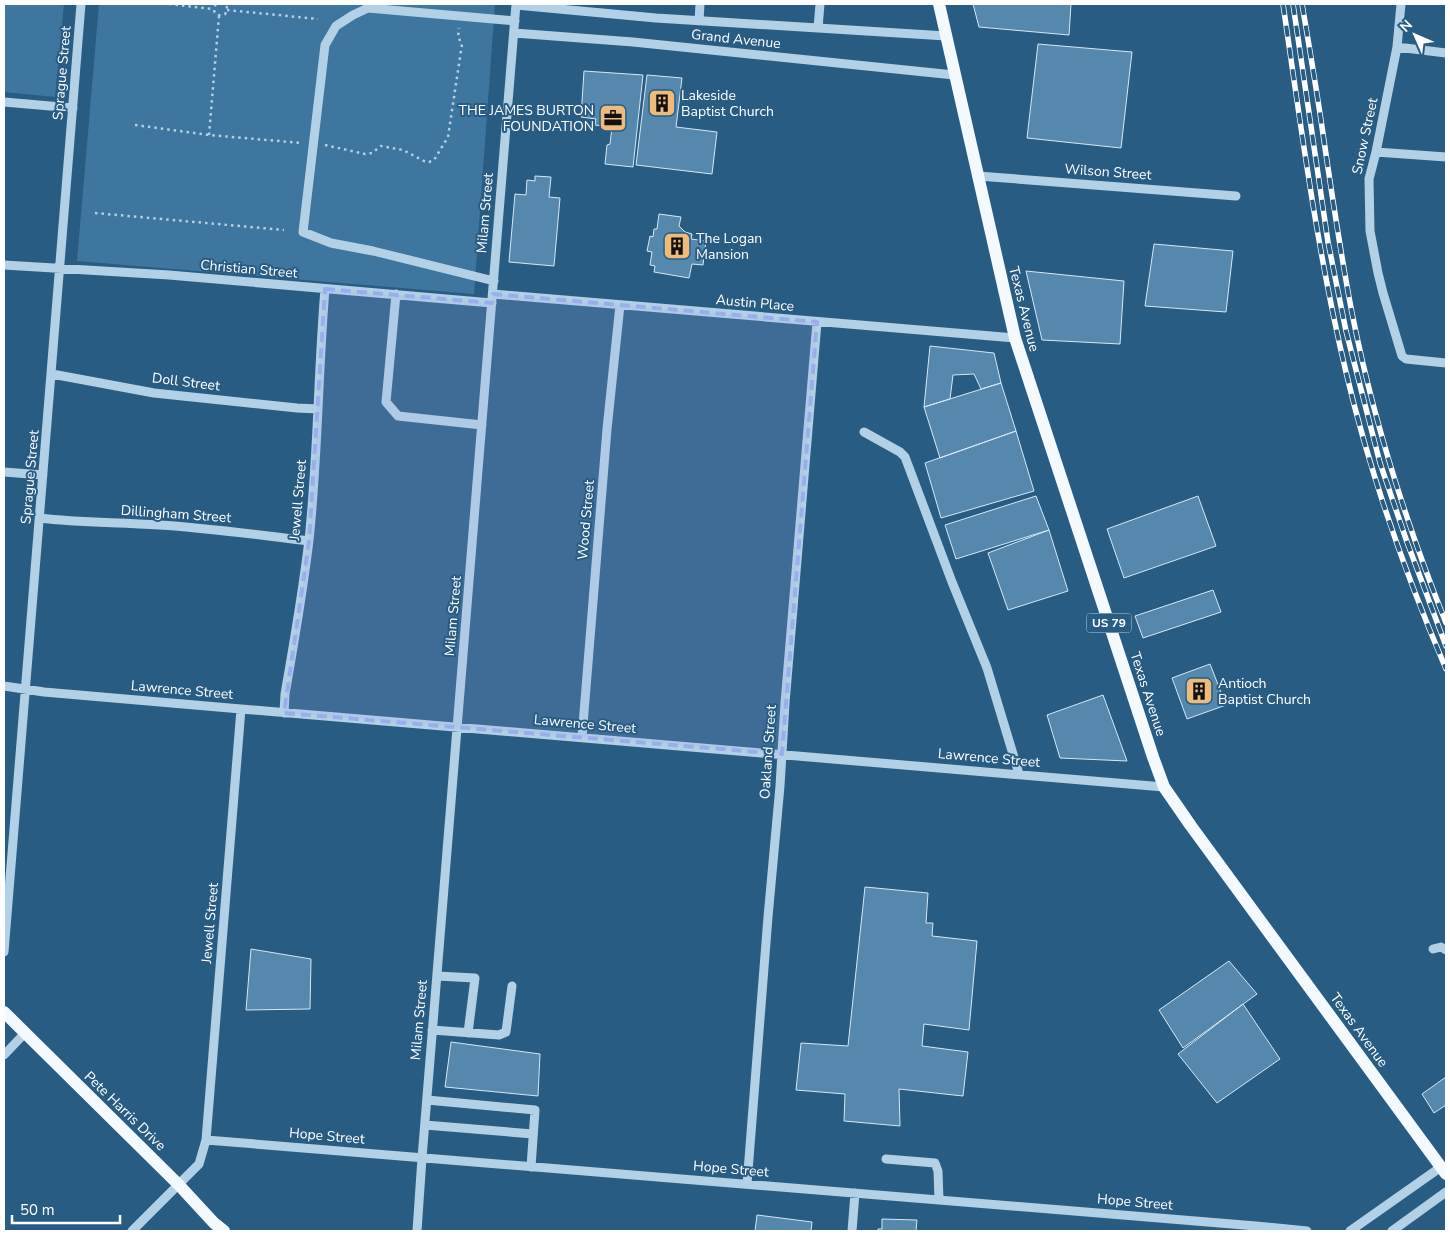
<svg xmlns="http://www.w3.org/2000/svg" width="1450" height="1235" viewBox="0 0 1450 1235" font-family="'Nunito Sans',sans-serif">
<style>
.green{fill:#3e769f}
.building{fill:#5687ac;stroke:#d6e8f5}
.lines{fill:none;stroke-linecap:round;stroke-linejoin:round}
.path{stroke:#b3d1e6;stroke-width:2.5;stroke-dasharray:2.5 4;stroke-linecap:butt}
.minor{stroke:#b3d1e6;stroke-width:9}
.major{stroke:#f3f9fd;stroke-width:12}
.rail-casing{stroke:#fff;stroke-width:5.5}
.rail{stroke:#295c82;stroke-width:4;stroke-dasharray:11;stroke-linecap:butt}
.marked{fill:#99afed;fill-opacity:0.2;stroke:#99afed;stroke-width:4;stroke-dasharray:10 6;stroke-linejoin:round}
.labels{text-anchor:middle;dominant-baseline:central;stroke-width:4;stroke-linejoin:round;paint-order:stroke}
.shield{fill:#295c82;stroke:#bfceda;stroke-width:1}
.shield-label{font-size:12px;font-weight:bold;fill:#fff}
.street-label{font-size:14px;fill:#fff;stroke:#295c82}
.poi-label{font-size:14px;fill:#fff;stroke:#295c82;text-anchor:start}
</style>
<rect width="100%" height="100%" fill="#295c82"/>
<path class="green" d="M4,4H64L55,97L4,92Z
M99,4H495L474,294L77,261Z"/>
<path class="building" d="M973,4H1071L1069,35L979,27Z
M1038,44L1132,52L1121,148L1027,138Z
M584,71L643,75L633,167L605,164L607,145L610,144L612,127L595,125L596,119L581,117Z
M647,75L682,78L676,127L717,132L712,174L636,165Z
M535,176L551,177L549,197L560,198L554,266L509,262L515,194L526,195L527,180L535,181Z
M659,214L681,217L679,226L685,232L692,234L691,239L706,241L703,265L692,264L689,278L654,272L655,266L650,265L652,252L647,251L650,236L653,237L654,229H657Z
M1154,244L1233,251L1226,312L1145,306Z
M1026,271L1124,281L1120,344L1042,340Z
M930,346L994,353L1001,383L981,389L974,374L953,375L950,399L924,407Z
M1001,383L1016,431L940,458L924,407Z
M1016,431L1034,491L941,518L925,463Z
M1036,496L1049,530L956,559L945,525Z
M1198,496L1216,546L1124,578L1107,529Z
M1049,530L1068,591L1008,610L988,553Z
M1213,590L1221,612L1143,638L1135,616Z
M1210,664L1226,705L1187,719L1172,678Z
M1103,695L1127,761L1060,758L1047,715Z
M865,887L928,893L926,923H933L932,936L977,941L969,1030L924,1024L922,1046L968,1052L963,1096L899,1089L900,1126L844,1121L845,1094L796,1090L801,1043L848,1046Z
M251,949L311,959L310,1009L246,1010Z
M1229,961L1257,994L1183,1048L1159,1010Z
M1243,1004L1280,1059L1217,1103L1178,1054Z
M451,1042L540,1054L538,1096L445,1087Z
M1446,1077V1105L1434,1113L1422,1094Z
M757,1215L812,1222L811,1231H755Z
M882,1219L917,1220L916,1231H878V1229H882Z"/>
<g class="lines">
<path class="path" d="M169,4L213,9
M216,4C211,11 216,18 225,14C227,11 228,7 225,4
M227,10L318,19
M135,125L209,135L302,143
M209,135L219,16
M325,145L365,154L372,153L381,146L403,150L424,161L429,162L434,160L448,137L462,44L458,37L459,28
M95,213L284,230"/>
<path class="minor" d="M1401,4L1397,47L1376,152L1369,179L1370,231L1378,273L1383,293L1402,356L1406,359L1446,363
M516,5L656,18L946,36
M699,21L700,4
M818,28L820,4
M514,33L633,42L954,75
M1397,47L1446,53
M4,102L73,108
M1376,152L1446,157
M978,176L1236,196
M4,265L169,275L492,303
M494,281L373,251L331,243L303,232L325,45L336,26L353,15L368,8L515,21
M396,294L386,402L398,416L482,425
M493,294L1015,338
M52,374L154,393L297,408L318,409
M864,432L900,452L905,457L952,582L987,668L1019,774
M4,472L43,475
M40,518C80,523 119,522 159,525C209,528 259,535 309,541
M4,686L44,692L241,709L1164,787
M284,713L285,694C294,643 303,591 309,540C318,456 318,372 325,289
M582,737L607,429L620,305
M1433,949L1441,947L1446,950
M4,952L81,4
M437,976L475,978L468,1033
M432,1030L499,1035L506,1032L512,986
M4,1055L25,1033
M427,1100L535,1110L531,1167
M425,1125L533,1134
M206,1140L241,709
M886,1159L935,1163L938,1171L939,1200
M747,1184L768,917L780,786L785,703L817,322
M132,1231L199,1164L206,1140L1256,1226L1307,1231
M417,1231L422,1158L516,4
M852,1231L855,1193
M1350,1231L1441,1167
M1392,1231L1446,1192"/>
<path class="major" d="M939,4L1015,338L1153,757L1164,787L1191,826L1446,1174
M4,1012L178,1184L214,1223L224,1231"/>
<g class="rail-casing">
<path id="rail" d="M1283,4C1301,127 1317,251 1346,372C1370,474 1405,573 1446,669
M1293,4L1328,242L1346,331L1380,463L1407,542L1446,646
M1302,4C1309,45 1316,86 1322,127C1331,189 1340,251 1352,313C1373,419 1406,523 1446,623"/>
</g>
<use href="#rail" class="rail"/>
</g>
<path class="marked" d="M325,289L492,303L493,294L817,322L782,754L284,713L309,541Z"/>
<defs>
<g id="building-square" transform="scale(1.4375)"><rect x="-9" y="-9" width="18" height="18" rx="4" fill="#edbc7a" stroke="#295c82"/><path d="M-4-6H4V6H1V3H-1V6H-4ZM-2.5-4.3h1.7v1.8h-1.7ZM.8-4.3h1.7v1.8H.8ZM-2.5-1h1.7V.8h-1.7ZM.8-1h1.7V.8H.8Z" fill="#111"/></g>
<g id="office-square" transform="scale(1.4375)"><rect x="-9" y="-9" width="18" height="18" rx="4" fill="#edbc7a" stroke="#295c82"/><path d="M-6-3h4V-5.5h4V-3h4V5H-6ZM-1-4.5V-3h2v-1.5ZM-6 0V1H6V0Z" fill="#111"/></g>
</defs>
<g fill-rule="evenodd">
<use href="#building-square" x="662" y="103"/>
<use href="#office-square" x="613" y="118"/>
<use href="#building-square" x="677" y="246"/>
<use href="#building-square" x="1199" y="691"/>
</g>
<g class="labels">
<rect class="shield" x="1086.5" y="613.5" width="45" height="19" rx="4"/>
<g class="shield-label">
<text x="1109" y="623">US 79</text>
</g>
<g class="street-label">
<text transform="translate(736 39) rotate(6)">Grand Avenue</text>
<text transform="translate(62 73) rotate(-85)">Sprague Street</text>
<text transform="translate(1365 136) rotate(-78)">Snow Street</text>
<text transform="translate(1108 172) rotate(4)">Wilson Street</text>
<text transform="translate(485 213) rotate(-85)">Milam Street</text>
<text transform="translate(249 269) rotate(5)">Christian Street</text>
<text transform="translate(755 303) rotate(5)">Austin Place</text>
<text transform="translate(1024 309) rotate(76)">Texas Avenue</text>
<text transform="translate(186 382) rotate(7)">Doll Street</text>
<text transform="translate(30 477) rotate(-85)">Sprague Street</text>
<text transform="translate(298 500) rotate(-85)">Jewell Street</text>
<text transform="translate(176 514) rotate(4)">Dillingham Street</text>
<text transform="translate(586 520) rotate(-85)">Wood Street</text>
<text transform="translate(453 616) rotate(-85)">Milam Street</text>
<text transform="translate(182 690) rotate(5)">Lawrence Street</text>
<text transform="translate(1148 694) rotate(72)">Texas Avenue</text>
<text transform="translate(585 724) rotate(5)">Lawrence Street</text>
<text transform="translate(768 752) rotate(-86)">Oakland Street</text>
<text transform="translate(989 758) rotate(5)">Lawrence Street</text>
<text transform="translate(210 923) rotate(-85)">Jewell Street</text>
<text transform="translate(419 1020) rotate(-85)">Milam Street</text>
<text transform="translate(1359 1030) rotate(54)">Texas Avenue</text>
<text transform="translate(125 1111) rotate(44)">Pete Harris Drive</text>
<text transform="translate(327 1136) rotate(5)">Hope Street</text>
<text transform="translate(731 1169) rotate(5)">Hope Street</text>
<text transform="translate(1135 1202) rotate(5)">Hope Street</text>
</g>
<g class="poi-label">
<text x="681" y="95">Lakeside<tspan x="681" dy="16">Baptist Church</tspan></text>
<text x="594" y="110" text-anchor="end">THE JAMES BURTON<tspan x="594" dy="16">FOUNDATION</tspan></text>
<text x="696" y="238">The Logan<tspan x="696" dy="16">Mansion</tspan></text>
<text x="1218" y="683">Antioch<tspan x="1218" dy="16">Baptist Church</tspan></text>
</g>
</g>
<rect width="1450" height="1235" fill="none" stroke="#ffffff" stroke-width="10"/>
<g transform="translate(1415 35) rotate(315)" stroke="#295c82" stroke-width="4" paint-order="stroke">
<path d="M0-4L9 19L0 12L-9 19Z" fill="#ffffff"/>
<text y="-8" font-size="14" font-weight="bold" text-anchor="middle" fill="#ffffff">N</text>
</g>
<path d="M12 1215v8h108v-8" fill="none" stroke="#ffffff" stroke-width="2.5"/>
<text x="20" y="1215" font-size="15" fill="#ffffff" stroke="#295c82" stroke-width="4" paint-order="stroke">50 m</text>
</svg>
